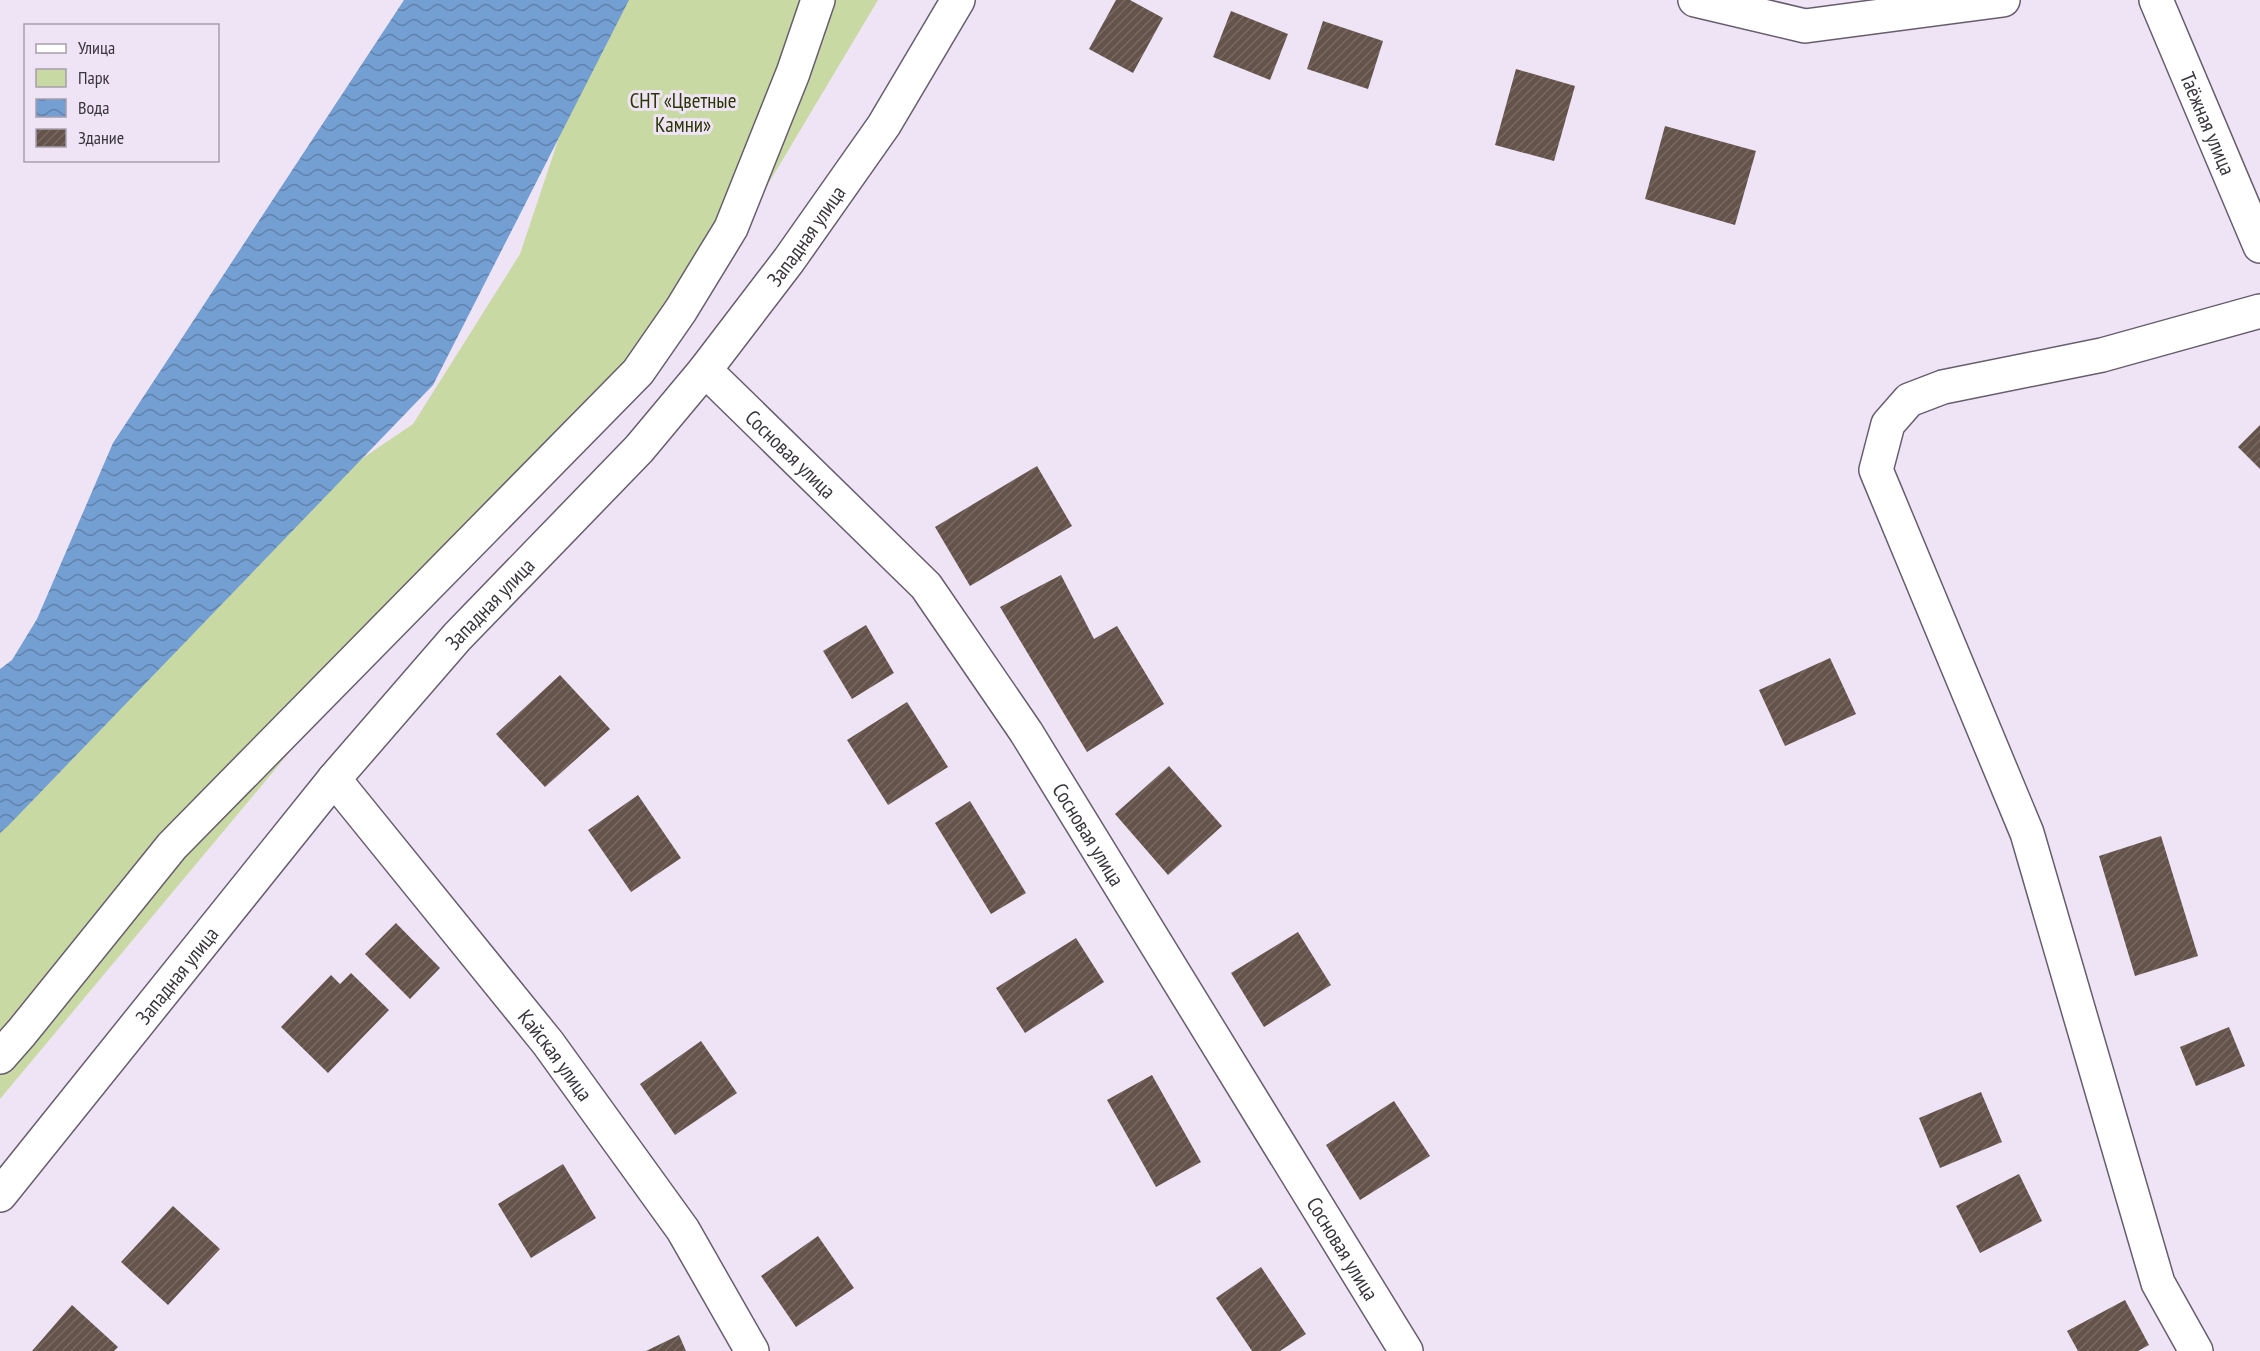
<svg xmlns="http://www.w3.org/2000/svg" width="2260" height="1351" viewBox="0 0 2260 1351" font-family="'PT Sans Narrow',sans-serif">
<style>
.green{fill:#c9d9a3}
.water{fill:url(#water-waves)}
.building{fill:url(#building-hatch)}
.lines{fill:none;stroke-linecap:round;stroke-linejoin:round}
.minor-casing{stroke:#675e6d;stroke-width:36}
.major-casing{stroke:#675e6d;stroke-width:36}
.minor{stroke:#fff;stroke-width:33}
.major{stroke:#fff;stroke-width:33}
.labels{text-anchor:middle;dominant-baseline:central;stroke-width:6;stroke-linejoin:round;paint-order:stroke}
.park-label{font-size:21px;fill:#2b3604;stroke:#efe4f6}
.street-label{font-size:21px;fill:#39353d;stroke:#efe4f6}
</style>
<defs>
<pattern id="water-waves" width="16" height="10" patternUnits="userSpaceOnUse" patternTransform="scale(1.5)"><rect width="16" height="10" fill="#749fd2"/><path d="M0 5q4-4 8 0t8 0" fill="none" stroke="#6082ac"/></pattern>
<pattern id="building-hatch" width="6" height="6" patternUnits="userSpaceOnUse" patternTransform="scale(1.5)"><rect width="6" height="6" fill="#64534a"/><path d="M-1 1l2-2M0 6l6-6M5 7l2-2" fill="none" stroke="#776963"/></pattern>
</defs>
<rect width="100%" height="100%" fill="#efe4f6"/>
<path class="green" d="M605,0H878L688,318L343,688L0,1099V757L320,487L413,424L520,254Z"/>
<path class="water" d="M404,0H629L433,385L8,826L0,833V669L12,660L37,619L113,443Z"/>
<path class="building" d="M1116,0H1130L1163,18L1133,73L1089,49Z
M1231,11L1288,34L1270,80L1213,57Z
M1323,21L1383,41L1368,89L1307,69Z
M1516,69L1575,86L1554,161L1495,145Z
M1665,126L1756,151L1735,225L1645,199Z
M2260,425V469L2238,447Z
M1037,466L1072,526L970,586L935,527Z
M1061,575L1094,639L1117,626L1164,704L1087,752L1000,607Z
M866,625L894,673L852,699L823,651Z
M1830,658L1856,714L1785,746L1759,690Z
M560,675L610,729L545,787L496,734Z
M907,702L948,767L888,805L847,740Z
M1169,766L1222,826L1168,875L1115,814Z
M638,795L681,858L631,892L588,830Z
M970,801L1026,893L991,914L935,823Z
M2161,836L2198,956L2135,976L2099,856Z
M396,923L440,968L410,999L365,954Z
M1298,932L1331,985L1264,1027L1231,973Z
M1076,938L1104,982L1025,1033L996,988Z
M351,973L389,1010L328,1073L281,1027L331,975L340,984Z
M2229,1027L2245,1066L2196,1086L2180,1047Z
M701,1041L737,1093L675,1135L640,1084Z
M1152,1075L1201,1162L1156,1187L1107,1100Z
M1981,1092L2002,1142L1940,1168L1919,1118Z
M1394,1101L1430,1156L1360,1200L1326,1145Z
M563,1164L596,1218L531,1258L498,1204Z
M2019,1174L2042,1221L1980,1253L1956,1206Z
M173,1206L220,1249L168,1305L121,1262Z
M818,1236L854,1288L796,1327L761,1276Z
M1261,1267L1306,1334L1280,1351H1252L1216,1298Z
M2125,1300L2149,1345L2138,1351H2078L2067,1331Z
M72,1305L118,1347L114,1351H32Z
M679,1335L686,1351H646Z"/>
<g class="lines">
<g class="minor-casing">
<g id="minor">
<path d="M1695,0L1805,26L2003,0"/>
<path id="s1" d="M2156,0L2260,246"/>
<path id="s2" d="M705,370L926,586L1026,732L1406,1351"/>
<path id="s3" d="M334,779L548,1043L683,1230L752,1351"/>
<path d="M0,1057L22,1032L172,846L638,372L681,310L731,228L793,73L818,0"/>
<path d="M2196,1351L2158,1283L2027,833L1876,470L1888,424L1909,400L1943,387L2102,355L2260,311"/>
</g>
</g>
<g class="major-casing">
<g id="major">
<path id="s4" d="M0,1195L334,779L457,637L639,449L705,370L789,260L884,125L958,0"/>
</g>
</g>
<use href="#minor" class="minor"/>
<use href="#major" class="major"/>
</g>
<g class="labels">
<g class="park-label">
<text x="683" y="100">СНТ «Цветные<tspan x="683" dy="24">Камни»</tspan></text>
</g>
<g class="street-label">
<text stroke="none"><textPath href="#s1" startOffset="134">Таёжная улица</textPath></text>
<text stroke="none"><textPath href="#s4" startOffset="1254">Западная улица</textPath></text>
<text stroke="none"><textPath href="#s2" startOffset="120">Сосновая улица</textPath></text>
<text stroke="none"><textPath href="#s4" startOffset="768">Западная улица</textPath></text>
<text stroke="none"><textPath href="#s2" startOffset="606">Сосновая улица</textPath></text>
<text stroke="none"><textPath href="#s4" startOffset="282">Западная улица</textPath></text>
<text stroke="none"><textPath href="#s3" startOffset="354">Кайская улица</textPath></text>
<text stroke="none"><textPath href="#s2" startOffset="1092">Сосновая улица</textPath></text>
</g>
</g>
<rect x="24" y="24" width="195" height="138" fill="#efe4f6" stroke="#a69eac" stroke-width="1.5"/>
<rect x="36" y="44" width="30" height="9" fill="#ffffff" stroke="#a69eac" stroke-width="1.5"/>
<text x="78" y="54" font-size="18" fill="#39353d">Улица</text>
<rect x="36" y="69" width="30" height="18" fill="#c9d9a3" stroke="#a69eac" stroke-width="1.5"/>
<text x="78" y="84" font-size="18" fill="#39353d">Парк</text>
<rect x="36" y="99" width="30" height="18" fill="url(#water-waves)" stroke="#a69eac" stroke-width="1.5"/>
<text x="78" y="114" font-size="18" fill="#39353d">Вода</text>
<rect x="36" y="129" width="30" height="18" fill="url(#building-hatch)" stroke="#a69eac" stroke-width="1.5"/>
<text x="78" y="144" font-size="18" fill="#39353d">Здание</text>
</svg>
